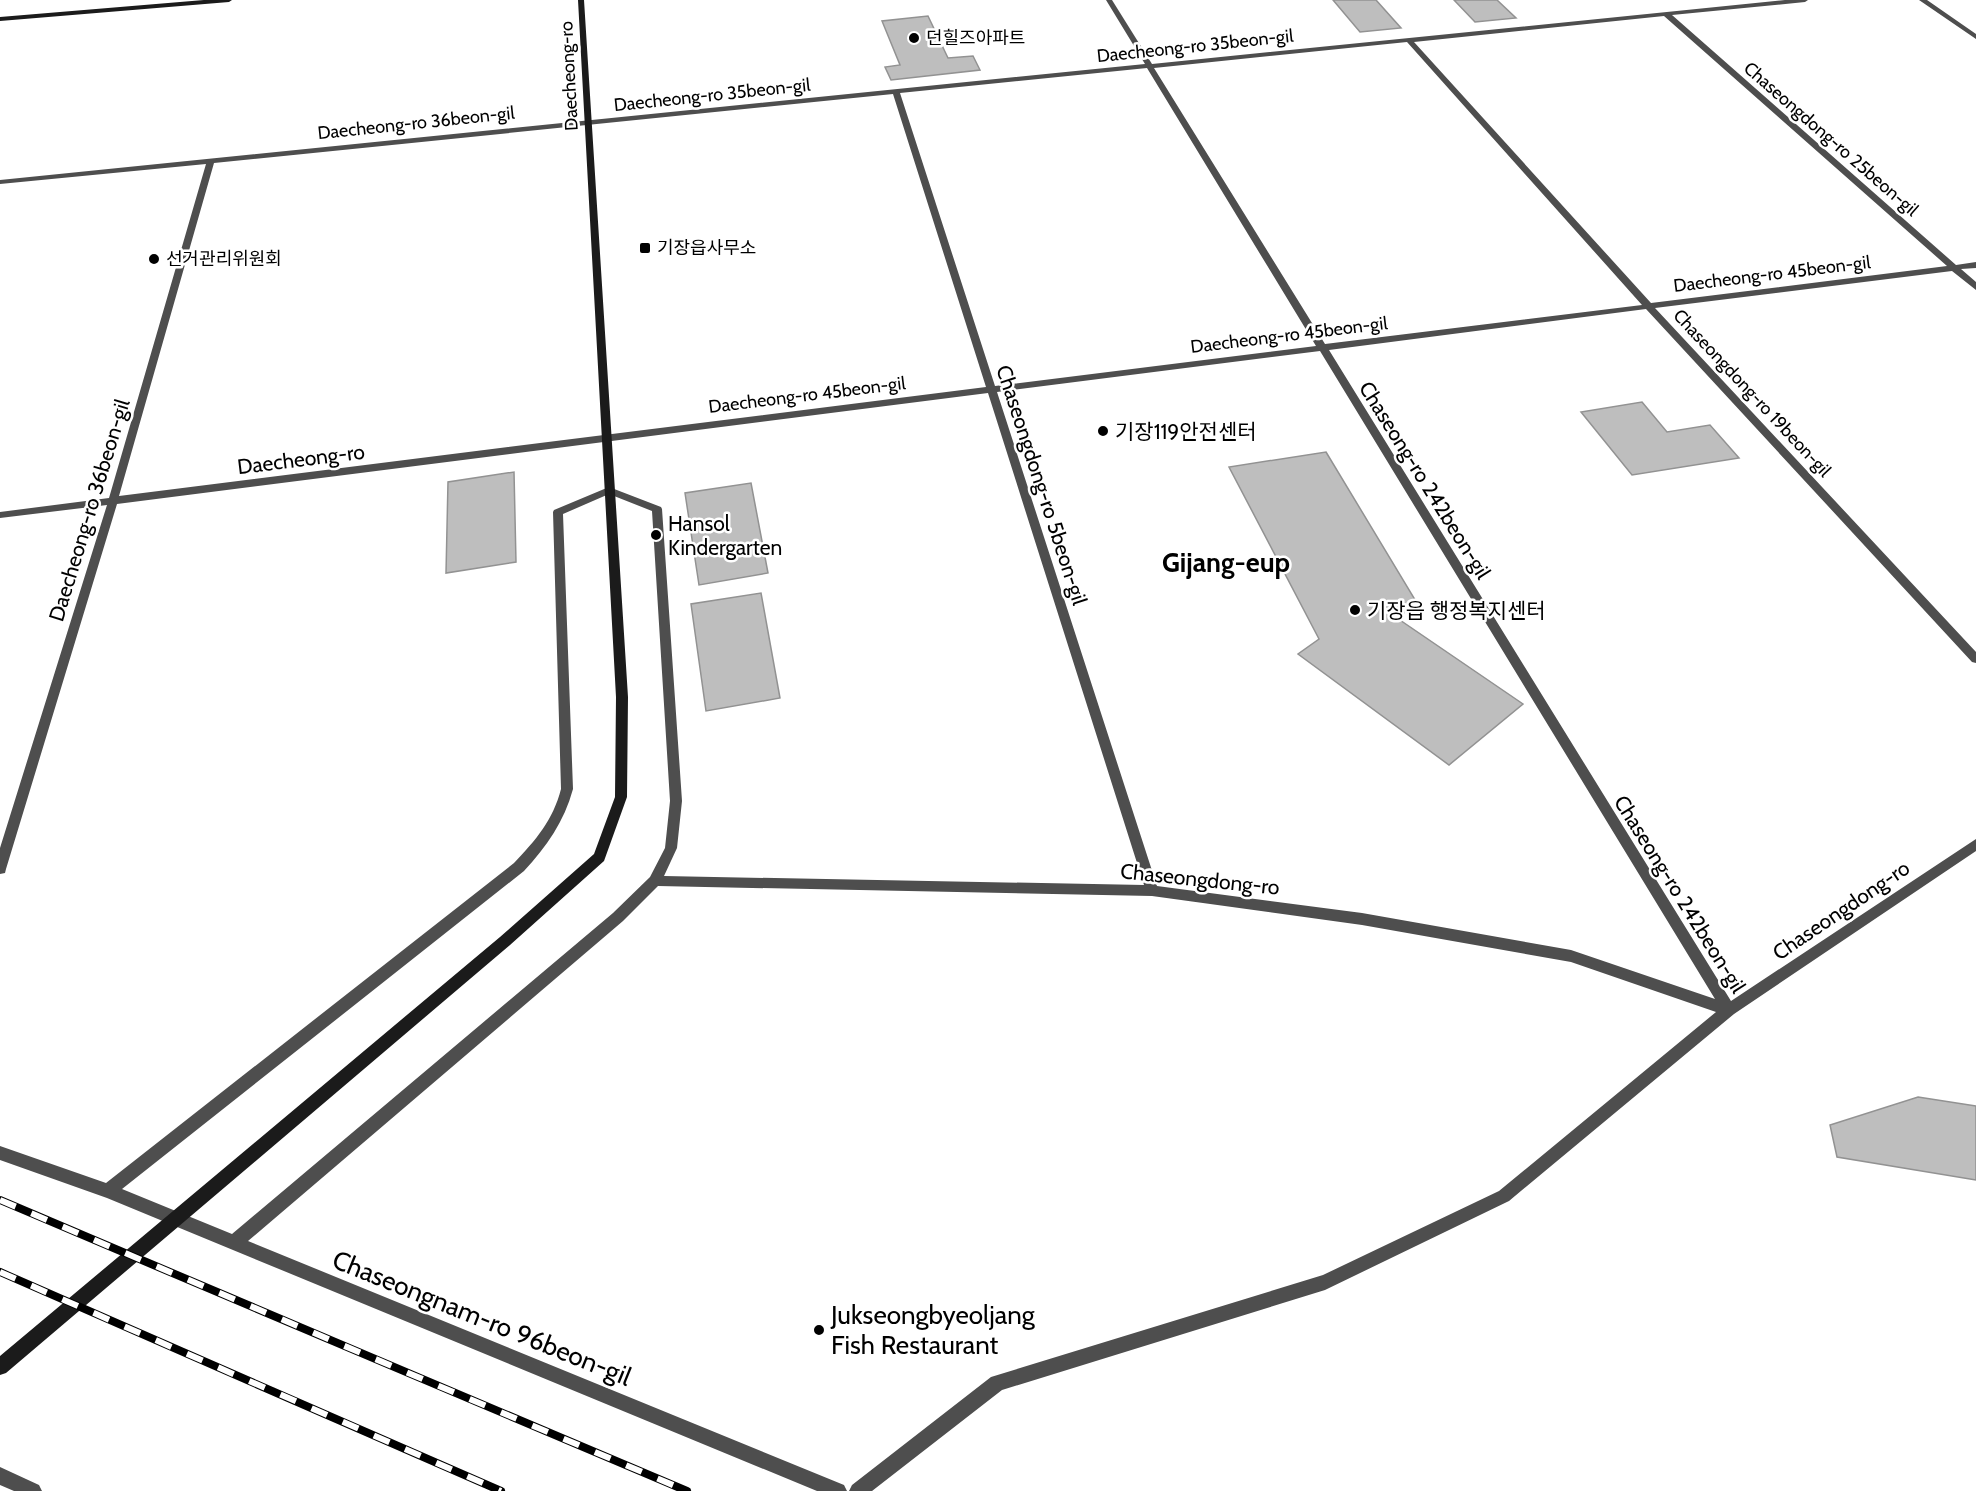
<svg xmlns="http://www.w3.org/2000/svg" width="1976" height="1491" viewBox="0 0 1976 1491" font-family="Cabin,'Noto Sans KR',sans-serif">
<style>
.building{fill:#bebebe;stroke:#929292;stroke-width:1.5}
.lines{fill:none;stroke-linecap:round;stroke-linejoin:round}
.street{fill:#4e4e4e;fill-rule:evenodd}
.secondary{fill:#1b1b1b;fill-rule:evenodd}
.rail-casing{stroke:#000;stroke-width:8}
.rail{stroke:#fff;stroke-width:6;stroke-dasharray:17;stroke-linecap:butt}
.poi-dot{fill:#000;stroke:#fff;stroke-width:2}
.labels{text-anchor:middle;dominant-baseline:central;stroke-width:5;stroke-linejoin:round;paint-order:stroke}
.far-poi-label{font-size:18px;fill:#000;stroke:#fff;text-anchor:start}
.far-street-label{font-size:18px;fill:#000;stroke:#fff}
.poi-label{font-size:21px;fill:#000;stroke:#fff;text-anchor:start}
.street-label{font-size:21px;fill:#000;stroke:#fff}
.near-poi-label{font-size:26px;fill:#000;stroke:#fff;text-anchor:start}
.near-street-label{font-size:26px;fill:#000;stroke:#fff}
.district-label{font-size:27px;font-weight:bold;fill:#000;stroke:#fff}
</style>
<rect width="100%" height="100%" fill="#fff"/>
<path class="building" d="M1333,0H1376L1401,28L1360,32Z
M1454,0H1497L1516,18L1475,22Z
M928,16L948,58L973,56L980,70L891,80L885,67L900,65L882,21Z
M1642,402L1667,432L1710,425L1739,458L1632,475L1581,412Z
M1326,452L1417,603L1397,618L1523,704L1449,765L1298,654L1319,639L1229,467Z
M514,472L516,562L446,573L448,482Z
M751,483L768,573L699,585L685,493Z
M761,593L780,698L706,711L691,604Z
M1918,1097L1976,1106V1180L1837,1157L1830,1125Z"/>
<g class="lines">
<path class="street" d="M1106,0H1112L1152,64L1785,0H1808L1805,2L1672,15L1956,265L1976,262V268L1961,269L1976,282V290L1952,271L1655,308L1976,652V663L1972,662L1646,309L1329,350L1731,1001L1976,839V851L1734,1014L1509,1201L1325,1290L1002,1390L872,1491H849L852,1485L991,1377L1323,1275L1499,1191L1716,1012L1571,962L1362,925L1152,896L658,886L623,921L248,1241L844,1485L847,1491H817L107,1198L0,1160V1146L106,1183L514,863C536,840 553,820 561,789L553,512L554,510L609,487L661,507L662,509L682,801L677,848L664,876L1144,885L988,393L117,504L6,869L5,873L0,874V848L107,505L0,518V512L109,498L206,164L0,184V180L1145,64ZM1664,16L1947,266L1651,303L1414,42ZM1407,42L1642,305L1325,344L1154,68ZM1147,68L1316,346L995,386L900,93ZM893,94L986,387L119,496L214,163ZM1320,351L1715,999L1571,950L1362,913L1157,886L997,392ZM609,494L652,511L670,801L665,848L650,877L613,913L232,1234L122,1189L524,871C547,846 564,822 573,789L563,514Z
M1919,0H1927L1976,34V39Z
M0,1467L39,1485L42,1491H14L0,1485Z"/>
<path class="secondary" d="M204,0H232L229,2L0,21V17Z
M578,0H584L628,697L627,797L604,861L510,945L6,1373L0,1375V1356L500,937L594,854L615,797L616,697Z"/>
<g class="rail-casing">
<path id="rail" d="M0,1200L687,1491
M0,1272L501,1491"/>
</g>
<use href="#rail" class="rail"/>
</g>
<g class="poi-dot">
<circle cx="914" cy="38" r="6"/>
<rect x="639" y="242" width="12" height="12" rx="3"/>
<circle cx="154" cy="259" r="6"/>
<circle cx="1103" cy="431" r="6"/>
<circle cx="656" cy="535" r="6"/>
<circle cx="1355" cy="610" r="6"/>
<circle cx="819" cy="1330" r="6"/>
</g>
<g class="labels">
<g class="far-poi-label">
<text x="926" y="38">던힐즈아파트</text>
<text x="657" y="248">기장읍사무소</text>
<text x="166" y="259">선거관리위원회</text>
</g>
<g class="far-street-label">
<text transform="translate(1195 46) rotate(-6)">Daecheong-ro 35beon-gil</text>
<text transform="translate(569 76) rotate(-93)">Daecheong-ro</text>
<text transform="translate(712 95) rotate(-6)">Daecheong-ro 35beon-gil</text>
<text transform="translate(416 123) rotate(-6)">Daecheong-ro 36beon-gil</text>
<text transform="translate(1831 139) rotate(41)">Chaseongdong-ro 25beon-gil</text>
<text transform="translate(1772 274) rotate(-7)">Daecheong-ro 45beon-gil</text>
<text transform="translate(1289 335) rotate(-7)">Daecheong-ro 45beon-gil</text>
<text transform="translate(1752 393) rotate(47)">Chaseongdong-ro 19beon-gil</text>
<text transform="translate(807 395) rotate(-7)">Daecheong-ro 45beon-gil</text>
</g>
<g class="poi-label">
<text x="1115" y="431">기장119안전센터</text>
<text x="668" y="523">Hansol<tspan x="668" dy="24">Kindergarten</tspan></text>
<text x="1367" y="610">기장읍 행정복지센터</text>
</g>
<g class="street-label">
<text transform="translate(301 459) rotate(-7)">Daecheong-ro</text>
<text transform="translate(1425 480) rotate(58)">Chaseong-ro 242beon-gil</text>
<text transform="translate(1042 485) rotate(72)">Chaseongdong-ro 5beon-gil</text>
<text transform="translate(89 510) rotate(-73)">Daecheong-ro 36beon-gil</text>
<text transform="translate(1200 879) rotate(6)">Chaseongdong-ro</text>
<text transform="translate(1680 894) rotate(58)">Chaseong-ro 242beon-gil</text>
<text transform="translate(1841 910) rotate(-34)">Chaseongdong-ro</text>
</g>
<g class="near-poi-label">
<text x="831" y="1315">Jukseongbyeoljang<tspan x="831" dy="30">Fish Restaurant</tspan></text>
</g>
<g class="near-street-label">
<text transform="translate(482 1318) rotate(22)">Chaseongnam-ro 96beon-gil</text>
</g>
<g class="district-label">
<text x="1226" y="562">Gijang-eup</text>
</g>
</g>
</svg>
